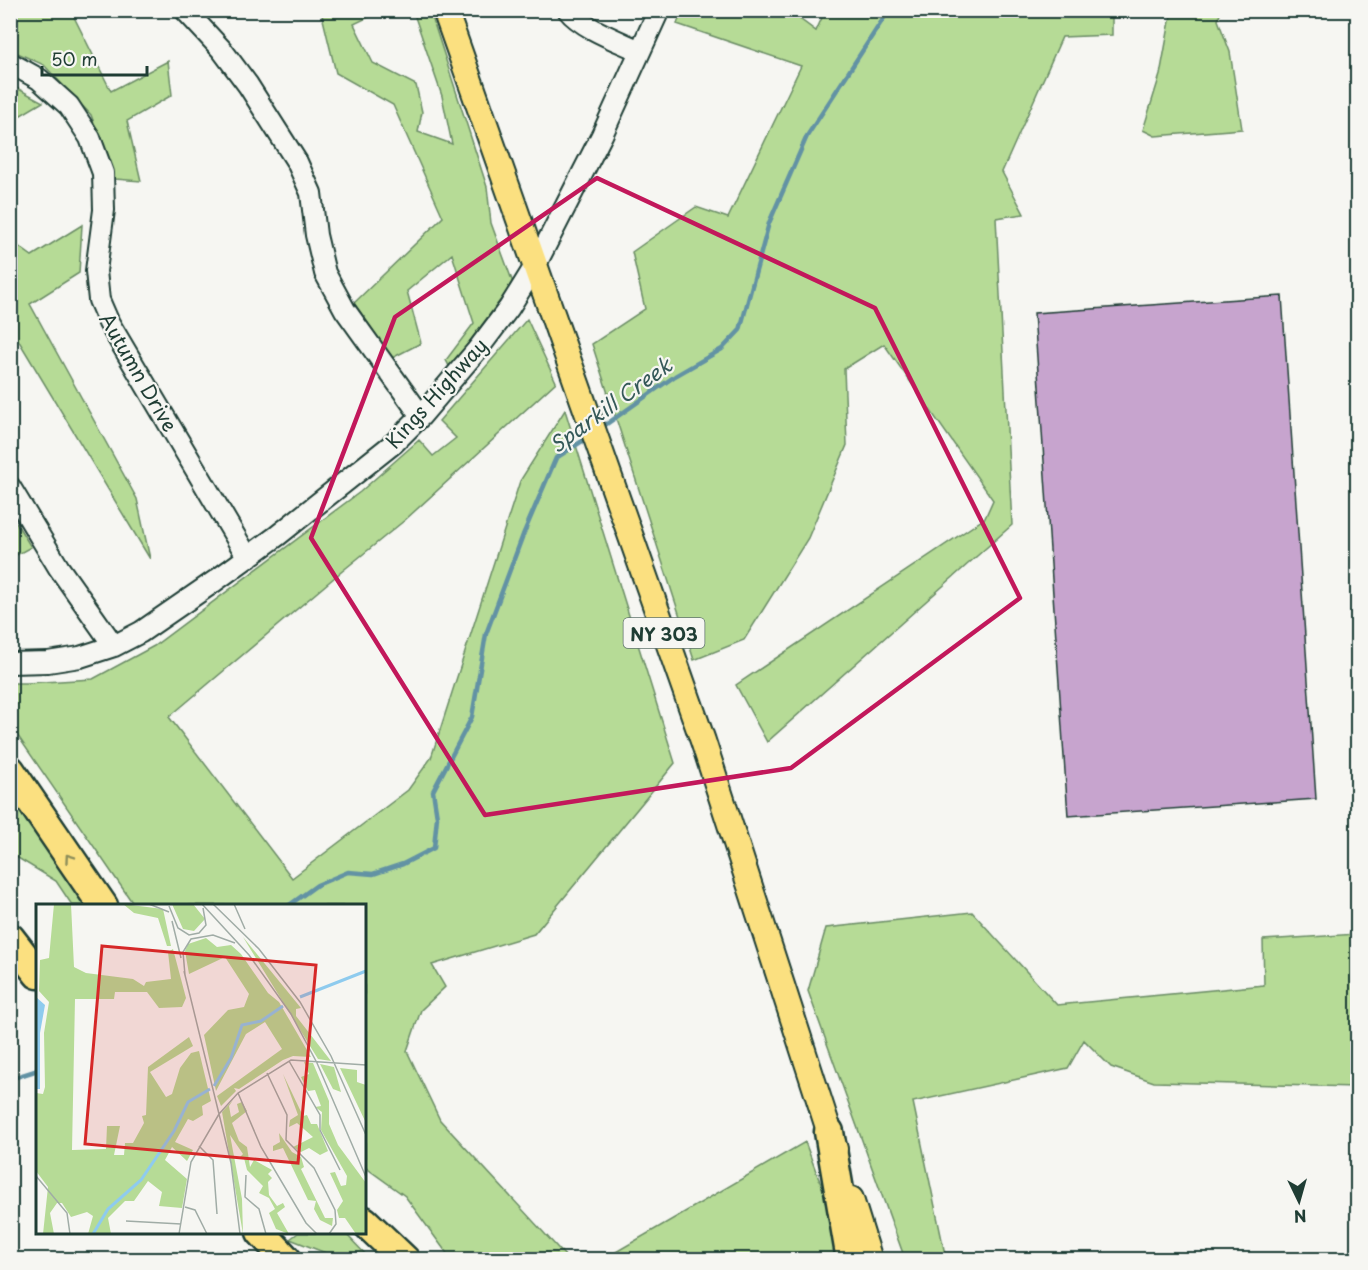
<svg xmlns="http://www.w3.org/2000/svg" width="1368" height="1270" viewBox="0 0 1368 1270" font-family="'Playpen Sans',sans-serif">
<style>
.green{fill:#b6db96;stroke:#6a8c65;stroke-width:1.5}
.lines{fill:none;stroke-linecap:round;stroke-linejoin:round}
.stream{stroke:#6292a4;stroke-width:4.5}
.building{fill:#c7a4ce;stroke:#1f3d34;stroke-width:1.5}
.minor-casing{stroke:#1f3d34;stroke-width:24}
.major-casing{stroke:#1f3d34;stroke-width:28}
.highway-casing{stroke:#1f3d34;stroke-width:33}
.minor{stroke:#f6f6f2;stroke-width:20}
.major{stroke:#fbe080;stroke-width:24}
.highway{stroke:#fbe080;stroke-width:28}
.oneway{stroke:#8d8e5a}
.marked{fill:none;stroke:#c2185b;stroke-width:4.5;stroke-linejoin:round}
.labels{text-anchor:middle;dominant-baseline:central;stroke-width:4.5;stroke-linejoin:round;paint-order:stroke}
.shield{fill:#f6f6f2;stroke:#60746d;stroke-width:1.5}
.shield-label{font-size:18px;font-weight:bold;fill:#1f3d34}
.street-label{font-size:20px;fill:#1f3d34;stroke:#f6f6f2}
.water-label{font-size:21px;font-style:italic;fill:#355959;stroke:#f6f6f2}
.inset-river{fill:none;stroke:#8ecbee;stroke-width:3}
.inset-road{fill:none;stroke:#a0aca6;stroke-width:1.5}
.view{fill:#d62828;fill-opacity:0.15;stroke:#d62828;stroke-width:3}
.inset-edge{fill:none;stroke:#1f3d34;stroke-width:3}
</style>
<rect width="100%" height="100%" fill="#f6f6f2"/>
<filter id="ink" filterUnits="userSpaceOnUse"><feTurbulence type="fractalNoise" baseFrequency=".0167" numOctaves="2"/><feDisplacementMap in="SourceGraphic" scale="12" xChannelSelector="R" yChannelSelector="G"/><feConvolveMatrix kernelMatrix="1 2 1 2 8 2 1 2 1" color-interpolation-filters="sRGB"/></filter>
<g filter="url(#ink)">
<path class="green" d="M1172,10L1221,11L1218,20L1230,52L1242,129L1155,136L1143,130L1160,75Z
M11,11H71L111,91L168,61L172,95L127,121L141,181L115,179L91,115L44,65L11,50Z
M321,11H381L354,24L373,63L416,85L422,112L418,132L452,144L442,96L413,11H430L487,187L491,223L513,283L450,368L446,360L474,323L452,254L407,291L421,343L392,358L354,303L443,217L393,105L336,73Z
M682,11H789L816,31L825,11H1112V35L1062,37L1002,172L1024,214L996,218L1012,525L767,742L736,685L985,518L993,500L884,344L844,369L847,445L808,538L744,640L694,660L592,344L645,309L632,252L696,207L728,218L801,66L677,24Z
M11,85L43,102L11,121Z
M82,225L79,273L30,304L137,499L150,559L11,328V241L32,256Z
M527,319L556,382L405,520L335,577L169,717L292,878L408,790L431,758L520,481L565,410L675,763L534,934L432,965L445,987L421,1010L407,1051L440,1120L568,1259H451L405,1196L365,1167L364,906L134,905L11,726V683H27L93,679L154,646L360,492L419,440L433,456L456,438L439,421Z
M10,513L31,547L11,558H10Z
M10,784L93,905H72L56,881L13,855L12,837L10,836Z
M972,912L1057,1005L1264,985L1263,940L1357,934V1087L1154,1082L1111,1067L1084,1040L1068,1068L913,1102L946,1259H905L808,991L826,928Z
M805,1142L835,1222L845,1260H602Z
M298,1233H345L370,1259H341L290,1239Z"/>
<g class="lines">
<path class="stream" d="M601,428L675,376L722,349L740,330L769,223L807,136L889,10
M288,906L317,885L348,872L373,874L403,864L434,848L437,817L433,791L472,717L486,634L523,535L556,458L587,438
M10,1079L38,1070"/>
</g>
<path class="building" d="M1282,296L1316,799L1068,816L1034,313Z"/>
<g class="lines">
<g class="minor-casing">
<path id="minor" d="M185,10L222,50L248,85L297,162L311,193L316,235L325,273L345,310L421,416
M568,10C582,28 619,41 640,51
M10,63L39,79L69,106L90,138L103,173L104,210L96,271L99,300L109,323L248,558
M10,487L59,568L114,646
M10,663L48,662L80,657L114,646L141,632L215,581L277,536L394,443L421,416L478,349L509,308L535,266L602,135L659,10"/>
</g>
<g class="major-casing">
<path id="major" d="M445,10L703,741L835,1149
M851,1199L870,1260"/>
</g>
<g class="highway-casing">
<path id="highway" d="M10,770L103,906
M10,938L38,974
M829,1132L851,1260
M364,1221L405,1260
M261,1232L287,1260"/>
</g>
<use href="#minor" class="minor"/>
<use href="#major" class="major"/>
<use href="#highway" class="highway"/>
</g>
<defs><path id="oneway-chevron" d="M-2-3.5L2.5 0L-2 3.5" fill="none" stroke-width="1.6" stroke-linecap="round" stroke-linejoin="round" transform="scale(1.5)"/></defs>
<use class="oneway" href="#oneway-chevron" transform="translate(69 858) rotate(-125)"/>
</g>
<path class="marked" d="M597,178L875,308L1020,598L791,768L485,815L311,538L395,317Z"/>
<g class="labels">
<rect class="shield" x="623.5" y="618" width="81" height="30" rx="4.5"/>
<g class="shield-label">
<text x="664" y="633">NY 303</text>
</g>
<g class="street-label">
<text transform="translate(139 372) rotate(60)">Autumn Drive</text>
<text transform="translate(436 393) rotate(-48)">Kings Highway</text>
</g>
<g class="water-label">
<text transform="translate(610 404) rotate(-36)">Sparkill Creek</text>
</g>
</g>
<g transform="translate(36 904)">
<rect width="330" height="330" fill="#f6f6f2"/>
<path d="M18,0H35L38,63L50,69L97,75L108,82L110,78L135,75L132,48L137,45L150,94L146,103L123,104L111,88H79L78,95H39L36,246L70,245L71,222H84L78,251H88L89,239H97L108,219L106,212L110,211L112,163L153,133L157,142L114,168L130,193L136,190L144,164L155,149L163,147L175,197L166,202L167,211L157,217L152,215L139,238L157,246L151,257L136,243L129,256L151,275L146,304L123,302L126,288L112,277L98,297H89L72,314L75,330H52L57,312L51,308L35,313L26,299H21L14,309L18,330H7L12,283L0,267V189L7,190L9,183L8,129L13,98L3,87L4,56L13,54ZM87,0L127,5L135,42H131L122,14L98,9ZM136,0H157L169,15L158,27L147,25ZM207,33L265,104L260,105V112L295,157L282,155ZM170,34L181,43L195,41L205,50L232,89L243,98L275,153L257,152L247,156L203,185L198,184L200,187L185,202L181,192L246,145L229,118L210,130L180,187L168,131L192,106L208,103L213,90L189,53L153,70L149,47L152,40ZM268,158L277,159L293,197V220L302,241L330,279V330H320L309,314H303L301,306L307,297L294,269L299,268L305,282L310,281L311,272L285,226L286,208L279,203L285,202L279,186L272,187L265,173L273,170ZM284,160L298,163L305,188L297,185ZM304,164L321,166V178L330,181V219ZM247,170L267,212L271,211L275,220H281L292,247L284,251L273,244L265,248L257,243L277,233L261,219L253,223L254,216L262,211ZM197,196L193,202L195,213L203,208L201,200L206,198L211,207L196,219L203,237L211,243L214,263L218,256L236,266L232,270L236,274L232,278L233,291L241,302L247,299L249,303L241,309L253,330L240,325L233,309L239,305L233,294L223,289L227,282L211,266L208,254L202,255L207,250L194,231L206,295L207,330L186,208ZM243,229L256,248L265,253L268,263L265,265L289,314H297L296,322L284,316L278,305L280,297L272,296L247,244L237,247V242L244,238Z" fill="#b6db96"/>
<path d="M0,93L9,101L4,129V185H1Z" fill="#8ecbee"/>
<path class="inset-river" d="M264,93L330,67M178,182L195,154L206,121L225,117L247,102M57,330L72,305L105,276L138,227L152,198L174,185"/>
<path class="inset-road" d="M113,0L133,8M166,0L213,51L255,110L281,159L330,273M177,0L223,45L264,98L295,152L330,231M198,0L209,25M133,2L142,24L153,31L163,29L170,21L167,4M136,17L145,54M148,67L195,259L204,330M149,71L147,48L155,35L177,31L199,39M253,157L284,211V226L304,266M231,169L251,211L250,236L278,264L299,306L300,320L293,330M202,189L225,243L270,319L281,330M163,242L177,256L181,310M210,271L209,293L223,305L230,330M0,272L31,309L34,330M149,303L159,306L171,330M90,317L145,320M143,330L155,258L183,210L202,189L255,156L330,161"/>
<path class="view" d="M66,42L280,61L262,259L49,240Z"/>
<rect width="330" height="330" class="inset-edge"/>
</g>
<rect width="1368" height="1270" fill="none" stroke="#f6f6f2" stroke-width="36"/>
<rect x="18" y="18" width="1332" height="1234" fill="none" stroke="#1f3d34" stroke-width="2" filter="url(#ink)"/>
<g transform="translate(1299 1201) rotate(175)" stroke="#f6f6f2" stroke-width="4.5" paint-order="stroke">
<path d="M0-4.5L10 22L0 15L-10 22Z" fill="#1f3d34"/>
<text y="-9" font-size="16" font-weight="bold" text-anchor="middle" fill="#1f3d34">N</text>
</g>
<path d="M42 66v9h105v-9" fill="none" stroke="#1f3d34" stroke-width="3"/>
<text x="51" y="66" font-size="18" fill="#1f3d34" stroke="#f6f6f2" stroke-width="4.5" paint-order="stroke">50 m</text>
</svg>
